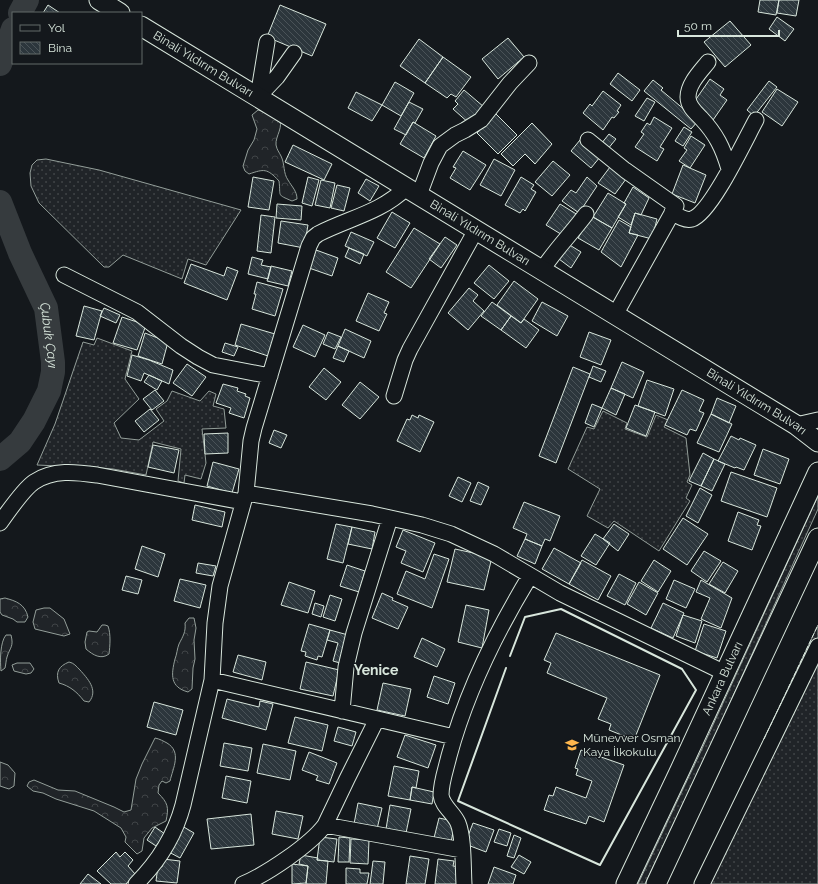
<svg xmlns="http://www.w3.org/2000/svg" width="818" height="884" viewBox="0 0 818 884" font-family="Raleway,sans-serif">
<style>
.grass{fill:url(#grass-dots);stroke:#939e99}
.forest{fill:url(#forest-crowns);stroke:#939e99}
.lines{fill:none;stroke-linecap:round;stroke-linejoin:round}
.river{stroke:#363b3e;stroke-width:24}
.building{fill:url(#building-back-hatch);stroke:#d8e6dc}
.minor-casing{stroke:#d8e6dc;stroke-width:17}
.major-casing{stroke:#d8e6dc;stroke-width:21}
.minor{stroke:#14181c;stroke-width:15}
.major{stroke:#14181c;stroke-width:19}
.fence{stroke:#d8e6dc;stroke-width:1;stroke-dasharray:5 2;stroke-linecap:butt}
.wall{stroke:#d8e6dc;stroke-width:2}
.labels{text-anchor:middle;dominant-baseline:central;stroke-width:3;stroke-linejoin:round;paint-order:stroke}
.street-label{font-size:12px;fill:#d8e6dc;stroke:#14181c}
.poi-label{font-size:12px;fill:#d8e6dc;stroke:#14181c;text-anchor:start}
.water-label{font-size:13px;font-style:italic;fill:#d8e6dc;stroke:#14181c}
.quarter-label{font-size:14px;font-weight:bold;fill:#d8e6dc;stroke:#14181c}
</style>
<defs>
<pattern id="grass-dots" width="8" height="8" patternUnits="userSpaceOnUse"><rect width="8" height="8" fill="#202428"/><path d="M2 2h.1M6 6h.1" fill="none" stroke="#404447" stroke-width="1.8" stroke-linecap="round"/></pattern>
<pattern id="forest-crowns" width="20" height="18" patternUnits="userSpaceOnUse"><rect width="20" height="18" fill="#202428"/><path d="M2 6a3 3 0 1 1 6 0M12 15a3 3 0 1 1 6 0" fill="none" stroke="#404447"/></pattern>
<pattern id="building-back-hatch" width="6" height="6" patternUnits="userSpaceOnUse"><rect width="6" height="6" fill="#2c363c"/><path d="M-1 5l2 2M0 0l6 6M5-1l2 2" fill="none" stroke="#4a5358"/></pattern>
</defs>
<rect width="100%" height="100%" fill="#14181c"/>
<path class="grass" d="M46,159L99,170L241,210L206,265L188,259L182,279L123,255L109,267H104L39,203L31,186L30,173L32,165L37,160Z
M97,338L132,351L125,379L139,399L114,423L121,438L139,440L164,421L156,409L167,401L172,391L200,401L209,391L216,394L213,406L224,409L226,428L202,429L206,463L201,479L185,475L184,483L178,481L181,449L153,442L146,475L113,469L78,466H58L37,465L55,424L83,342L94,345Z
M603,411L627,423L625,429L647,437L656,415L668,420L664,427L686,438L690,475L687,482L692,485L686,498L690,501L659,551L614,521L608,528L587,516L600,489L568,469L587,427L594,429Z
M818,496V509L708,751L645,884H638L701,751Z
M818,625V884H696Z"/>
<path class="forest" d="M258,110C264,112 273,113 278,118C285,126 275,136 276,145C277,150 279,152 281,156C285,164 283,173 288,180C292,187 297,191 297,199L292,201C276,194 281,197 279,181C267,168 264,169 249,174L245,171L243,166L248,150L254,140L257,129L252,115Z
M5,598C16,601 25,604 28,617L25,622H17L13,619L2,615L0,612V599Z
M44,608H50L64,619L70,634L64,636L35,629L33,622L36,610Z
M189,618H194L196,628L194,640L195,659L193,668L192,689L188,692C170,687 171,675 175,659C177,654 177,649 179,644C183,636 186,632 185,623Z
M102,625H105L108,626C111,634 110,646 109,654C101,660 93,655 86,649L85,642L87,632L89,631L97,632Z
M6,635H11C14,647 10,647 7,657C6,660 6,664 5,668L1,671C0,661 0,642 6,635Z
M69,662C74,663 76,666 80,670C87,678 99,690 89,702L84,701C77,692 70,686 59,683C55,672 59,666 69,662Z
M17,663H30L34,669L31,673L26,674L14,671L12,665Z
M155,738C160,739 163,741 167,743C182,752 173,768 170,781L166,783L162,781L159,785L158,793C168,803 169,807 166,821L152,828L144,838L142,851L137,854L125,842L126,837L121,828L94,811L56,799L43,793L33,791L27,786L29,782L34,780L58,790L75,791L114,807L124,812L131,810L136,779L142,764Z
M0,762L8,765L15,773L14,786L9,789L0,786Z"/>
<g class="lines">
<g class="river">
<path d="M20,13L27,0"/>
<path d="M0,64L13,29"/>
<path id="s1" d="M0,202L20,253L46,308L53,362V372L49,391L34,421L20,442L0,459"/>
</g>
</g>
<path class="building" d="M760,0H779L776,15L758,12Z
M779,0H799L796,16L777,13Z
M48,5L60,13H43Z
M280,5L326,24L312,56L267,37Z
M777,17L794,29L785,41L769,29Z
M730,21L751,45L725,67L704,42Z
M508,38L524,57L498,79L482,59Z
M419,39L443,57L425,83L400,66Z
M443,57L471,77L456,97L451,94L447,98L425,83Z
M618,73L640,90L632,101L610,84Z
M710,79L724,89L720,95L727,100L713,120L692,105Z
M653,80L663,88L661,90L698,121L691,129L644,91Z
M769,81L777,87L754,116L747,110Z
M395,82L414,93L401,116L382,105Z
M777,89L798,102L782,126L762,112Z
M464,90L484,107L470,124L453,109L458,104L455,101Z
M603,91L621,105L617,111L619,112L614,118L612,117L603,130L583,113L590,104L592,106Z
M356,92L382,105L372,121L348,108Z
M647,98L655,102L644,121L635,116Z
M409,102L423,109L415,123L413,122L406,135L394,129Z
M496,114L517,135L498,154L477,133Z
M654,117L672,128L660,147L664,149L657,161L635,147L644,134L641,132L647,123L650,125Z
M413,122L436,136L424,158L400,144Z
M532,123L552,144L535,164L525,154L513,166L501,154Z
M684,127L692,132L683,146L675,141Z
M609,134L616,139L607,150L601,144Z
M691,136L705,145L690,168L679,161L687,150L684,148Z
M580,140L600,157L591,168L571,151Z
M293,145L332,164L324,180L285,162Z
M463,151L486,165L470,190L450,178L456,168L453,167Z
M494,159L515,170L501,196L480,185Z
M553,161L570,175L552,196L535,182Z
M683,165L706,175L695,203L672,194Z
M610,167L626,179L615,194L598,183Z
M253,177L274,181L269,210L248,207Z
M308,177L319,180L312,206L302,203Z
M521,177L534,185L531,189L536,192L525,211L523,209L520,213L505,205Z
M587,177L597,186L579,213L562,201L571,190L576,193Z
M366,179L379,186L370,201L358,193Z
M321,180L335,183L330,208L315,205Z
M337,185L350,188L344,211L331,208Z
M633,187L649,198L641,215L635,213L631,225L618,217L626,204L624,203Z
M608,193L626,204L612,228L593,217Z
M277,204L302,206L301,220L276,218Z
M560,204L578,215L564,236L546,225Z
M392,212L410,223L395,248L377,238Z
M635,213L657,219L652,239L629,233Z
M261,215L275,217L271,253L257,251Z
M591,216L612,228L599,250L578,238Z
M619,220L631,227L629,233L638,235L621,267L601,252Z
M281,221L308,225L304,248L278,243Z
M414,228L440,244L411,288L386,272Z
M351,232L374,242L367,256L345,246Z
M445,237L457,245L441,268L429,259Z
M568,244L581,252L571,268L559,259Z
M349,248L364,254L360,264L345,257Z
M316,250L338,258L332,276L309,268Z
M252,257L263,260L261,265L271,267L268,279L248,274Z
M191,264L224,276L227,267L238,271L227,300L184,283Z
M489,265L509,281L494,299L474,283Z
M271,266L292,271L288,286L267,281Z
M514,281L538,299L521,323L497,305Z
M257,282L283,289L275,316L252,309L256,294H254Z
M469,288L478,295L473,301L484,311L468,330L448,313Z
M368,293L389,302L384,313L387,314L379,331L356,321Z
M492,302L511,316L501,330L481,316Z
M542,302L568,316L557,336L532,321Z
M84,306L102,311L94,340L76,336Z
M104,308L120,315L116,323L100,316Z
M511,316L521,323L524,319L539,330L526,348L501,330Z
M122,317L146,325L137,350L113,343Z
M241,324L275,334L268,356L235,345Z
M303,325L325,335L315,357L293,347Z
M345,329L371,341L364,358L338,346Z
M328,332L341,337L335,349L323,344Z
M589,332L611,340L601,365L580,357Z
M145,333L168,342L162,364L138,356Z
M225,343L238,347L234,356L222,352Z
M338,346L349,351L344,362L333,358Z
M132,355L149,360L173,370L169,384L144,373L141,381L127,376Z
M622,362L644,372L633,398L611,388Z
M187,364L206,377L192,396L173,383Z
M593,366L606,371L601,382L589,377Z
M573,367L590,374L556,463L539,456Z
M324,368L341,382L326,400L309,387Z
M149,375L162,381L157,390L144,382Z
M647,380L674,389L665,416L638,406Z
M360,382L379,397L360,419L342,405Z
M223,384L238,388L237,391L246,394L245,396L250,398L244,418L229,413L231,408L216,403Z
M611,388L625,394L616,415L602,408Z
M155,390L164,401L152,410L143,399Z
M682,390L704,400L699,411L704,413L696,431L690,429L687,435L665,425Z
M717,398L736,406L729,423L711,414Z
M592,404L602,408L594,427L585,423Z
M635,405L655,412L646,436L626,428Z
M150,409L159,420L144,432L135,421Z
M711,414L732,424L719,452L697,443Z
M412,415L418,418L419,415L434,422L420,452L397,441L407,419L410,420Z
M274,430L287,435L281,448L269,443Z
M228,433V453L205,454L204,434Z
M731,436L739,440L740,438L756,445L744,470L736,467L735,468L718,461Z
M153,445L179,450L174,473L148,467Z
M763,449L789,459L780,484L754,475Z
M703,453L714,459L701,486L689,481Z
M714,459L725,464L712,491L701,486Z
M213,462L239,469L232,493L207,486Z
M731,472L777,488L767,517L721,501Z
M458,477L471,483L462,502L449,496Z
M478,482L489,487L481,505L470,501Z
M700,488L712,495L698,523L686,516Z
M524,502L560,516L550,541L545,539L542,546L525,539L527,534L513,528Z
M195,505L225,512L222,527L192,520Z
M738,512L759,520L757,525L761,526L752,550L728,541Z
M683,518L708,534L687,565L663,549Z
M336,524L352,527L343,563L327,559Z
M614,524L629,534L618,551L603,539Z
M352,527L375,532L372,549L348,544Z
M403,530L435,543L423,572L401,563L406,551L396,547Z
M595,534L610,543L596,565L581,556Z
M525,539L542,546L535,564L517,556Z
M142,546L165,554L158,577L135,569Z
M554,548L581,563L569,584L542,569Z
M455,549L492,557L484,590L447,582Z
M704,551L721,561L707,582L691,571Z
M434,554L449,559L432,608L397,594L406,571L425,579Z
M582,560L611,576L598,600L569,584Z
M654,560L671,571L658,592L641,581Z
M723,562L738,571L725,593L709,584Z
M198,563L216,566L213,576L196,573Z
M347,565L365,571L359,592L340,586Z
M619,574L636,583L625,605L607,596Z
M126,576L142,580L138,594L122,590Z
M180,579L206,585L200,608L174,601Z
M674,580L695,589L686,608L666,599Z
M701,580L732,598L721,628L701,619L710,598L696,592Z
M289,582L315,591L308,613L281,605Z
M639,582L658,593L646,615L627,604Z
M382,593L393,598L392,600L408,607L398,629L372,618Z
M330,595L342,599L335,621L323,617Z
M315,603L324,606L321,617L312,614Z
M663,603L684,613L673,638L651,628Z
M466,605L489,610L482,648L458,642Z
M683,615L702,621L695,643L676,636Z
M309,624L330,630L322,657L318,656L317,660L305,656L306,652L301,651Z
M704,624L726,631L717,658L695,651Z
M330,630L348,635L340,663L333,661L338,643L327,640Z
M556,633L660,675L634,740L609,730L611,724L598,719L607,698L547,673L551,663L544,660Z
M422,638L445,649L437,667L414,657Z
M238,655L266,662L262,680L233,672Z
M306,662L339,670L333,696L300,689Z
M434,676L455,683L448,704L427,697Z
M383,683L411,689L405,716L377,710Z
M227,699L259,707L260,701L273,704L266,730L222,718Z
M154,702L183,710L176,735L147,727Z
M295,717L328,725L322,751L288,743Z
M338,727L356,732L352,746L334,741Z
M405,735L436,745L428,768L397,757Z
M224,743L252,748L248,771L220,766Z
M263,744L296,751L290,780L257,773Z
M581,750L624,765L604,822L589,816L586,824L544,810L549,795L553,796L556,787L586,798L592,781L576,775L578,769L575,768Z
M309,752L337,763L329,784L316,780L318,776L302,770Z
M394,766L419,771L416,788L412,787L410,800L388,796Z
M226,776L251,781L247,803L222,798Z
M412,787L434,792L432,804L410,800Z
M358,803L382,808L377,829L354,824Z
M390,805L411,809L406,833L386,829Z
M276,811L303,816L298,839L272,834Z
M251,814L254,845L211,849L207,819Z
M439,818L453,821L454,828L451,842L434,838Z
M473,823L494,830L486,852L465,844Z
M182,826L194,833L180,858L167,851Z
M155,827L165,834L156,846L147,840Z
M499,829L511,833L507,846L494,842Z
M514,835L521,838L514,858L507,856Z
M320,837L337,839L334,862L317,860Z
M339,837L350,838L349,862H338Z
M351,839L369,840L368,864L350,863Z
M116,852L120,857L125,852L133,860L128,866L135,874L126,884H111L97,871Z
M301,855L318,858L317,860L328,861L326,884H306L308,866L299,864Z
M519,855L531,862L524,874L511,867Z
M410,856L429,859L425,884H406Z
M163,859L180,861L177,883L156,881L158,866L162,867Z
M438,859L454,861L453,866L459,867V884H435Z
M373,861L385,862L383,884H370Z
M292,864L308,866L306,883L292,884Z
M494,867L516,875L513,884H488Z
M346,868L360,869V873H369L367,884H346Z
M88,874L101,884H80Z"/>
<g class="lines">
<g class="minor-casing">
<path id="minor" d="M708,62C700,72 688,84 688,97C688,106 695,112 701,118C716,134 723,148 729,169
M258,97L277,77L294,53
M258,97L267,42
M588,140L625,170L676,206L615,315
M419,195L431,163L440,146L455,135L465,130L481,120L510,83L529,63
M672,212C678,216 685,221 692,219C711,213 745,140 756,120
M542,270C555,250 572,233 586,214
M64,275L137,312L181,346L198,357L213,365L270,376
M394,396L405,360L410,349L476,230
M796,425L818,420
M246,493L372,514L422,525L451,534L494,554L560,593L725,673
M0,523C7,513 25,488 34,482C53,469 76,472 97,475L243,502
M212,680L454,737
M342,711L346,667L354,633L390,518
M325,825L462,850
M136,884C158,862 175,835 183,805L212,680L215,623L220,586L246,493L251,441L254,428L309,246L313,238L318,234C349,218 380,213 406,188
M243,884C267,874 310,845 325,825L347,779L377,719
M464,884C463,868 464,838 458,823C454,813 442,806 441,795C441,782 446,769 449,756C466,693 496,632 530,576
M702,884L818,646"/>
</g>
<g class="major-casing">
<g id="major">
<path d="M99,0L120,13"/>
<path id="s2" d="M141,26L796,425L818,442"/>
<path id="s3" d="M626,884L680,770L818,472"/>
<path d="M656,884L818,538"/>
</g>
</g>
<use href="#minor" class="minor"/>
<use href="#major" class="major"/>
<path class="fence" d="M764,739L818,625"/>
<path class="wall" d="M506,668L458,801L600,865L696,690L682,669L561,609L525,617L510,656"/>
</g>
<defs>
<g id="school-bare" transform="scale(1.08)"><path d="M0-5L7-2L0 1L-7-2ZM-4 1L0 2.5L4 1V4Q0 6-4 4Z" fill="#ffb74d" stroke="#14181c" stroke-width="2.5" paint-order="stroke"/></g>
</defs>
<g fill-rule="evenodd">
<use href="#school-bare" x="572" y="745"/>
</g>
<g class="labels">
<g class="street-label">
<text stroke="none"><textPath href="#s2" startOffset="73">Binali Yıldırım Bulvarı</textPath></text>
<text stroke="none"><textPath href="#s2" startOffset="397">Binali Yıldırım Bulvarı</textPath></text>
<text stroke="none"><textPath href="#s2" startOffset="721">Binali Yıldırım Bulvarı</textPath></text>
<text stroke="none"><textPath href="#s3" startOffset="227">Ankara Bulvarı</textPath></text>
</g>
<g class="poi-label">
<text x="583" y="738">Münevver Osman<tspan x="583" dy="14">Kaya İlkokulu</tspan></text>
</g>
<g class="water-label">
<text stroke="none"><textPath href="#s1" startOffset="143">Çubuk Çayı</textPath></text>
</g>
<g class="quarter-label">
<text x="376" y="670">Yenice</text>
</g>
</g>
<rect x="12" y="12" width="130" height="52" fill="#14181c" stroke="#626a69"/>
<rect x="20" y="25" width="20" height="6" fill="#14181c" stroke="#626a69"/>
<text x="48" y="32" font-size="12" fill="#d8e6dc">Yol</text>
<rect x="20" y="42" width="20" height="12" fill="url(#building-back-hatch)" stroke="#626a69"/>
<text x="48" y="52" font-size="12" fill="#d8e6dc">Bina</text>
<path d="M678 30v6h101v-6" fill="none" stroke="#d8e6dc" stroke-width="2"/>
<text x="684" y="30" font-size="12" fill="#d8e6dc" stroke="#14181c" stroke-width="3" paint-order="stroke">50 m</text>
</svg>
